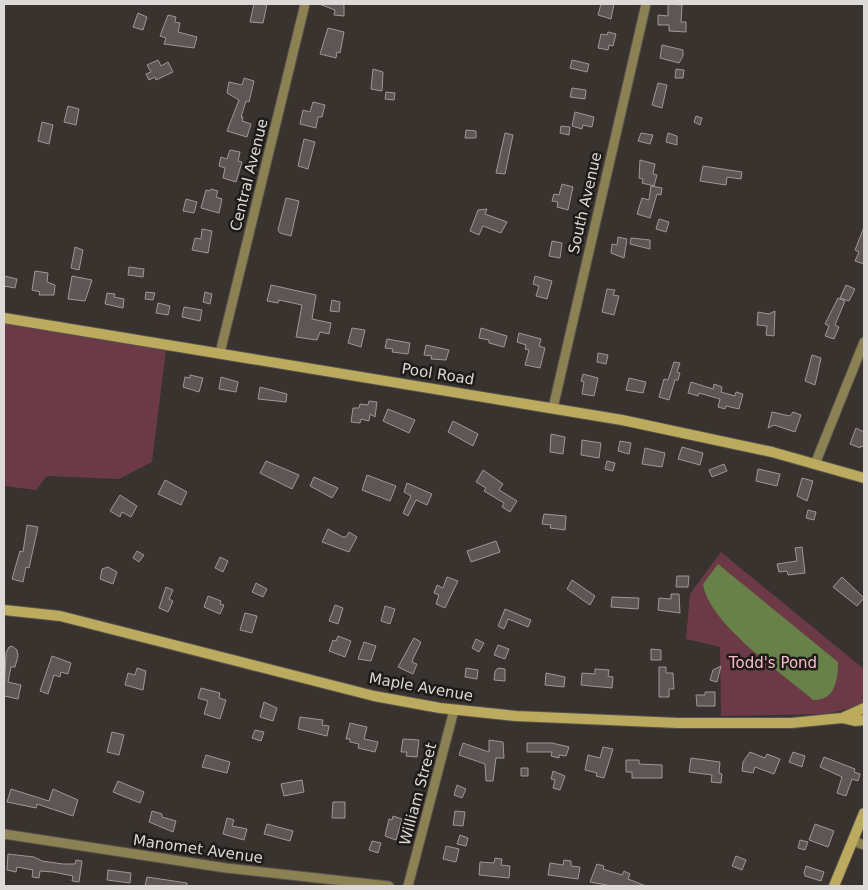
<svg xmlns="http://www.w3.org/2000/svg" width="868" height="890" viewBox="0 0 868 890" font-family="'DejaVu Sans',sans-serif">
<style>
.green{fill:#6c3a47}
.water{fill:#678148}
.building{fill:#5e5654;stroke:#a09795}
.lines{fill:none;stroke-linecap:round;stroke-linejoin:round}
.street-casing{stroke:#56514c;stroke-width:11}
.secondary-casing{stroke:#56514c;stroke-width:12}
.street{stroke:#8b8152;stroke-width:9}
.secondary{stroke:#bcab5e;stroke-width:10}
.labels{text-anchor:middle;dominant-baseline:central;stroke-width:5;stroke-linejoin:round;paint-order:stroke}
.street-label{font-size:15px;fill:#dcd9d6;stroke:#1e1b19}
.park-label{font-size:15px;fill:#fabecb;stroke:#1e1b19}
</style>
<rect width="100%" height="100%" fill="#38332e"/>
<path class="green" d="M4,323L166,350L152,462L119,479L47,476L36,490L4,486Z
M721,552L864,669V705L826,714L721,716L720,647L686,639L690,594Z"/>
<path class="water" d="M718,564L838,662C838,680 835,701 813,700C783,674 708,623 703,584Z"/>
<path class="building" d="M254,4H267L263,23L250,22Z
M319,4H344V16L334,15L335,10Z
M601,4H614L611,19L598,15Z
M668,4L682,5L681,22H686V32L669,31V25H658V15L668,16Z
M138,13L147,17L143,30L133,27Z
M168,15L176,17L175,22L180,23L178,32L197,37L194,48L164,44L166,38L160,36Z
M328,28L344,32L340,53L337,52L336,58L320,54Z
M608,32L616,34L613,46L609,45L608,50L598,48L601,34L607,35Z
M662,45L683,50V56L679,63L660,58Z
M158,60L161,66L168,62L173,72L156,80L155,77L149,80L146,74L151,72L147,65Z
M572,60L589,64L587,72L570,68Z
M373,69L383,72L382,91L371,89Z
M676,69L684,70L683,78H675Z
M244,78L254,81L249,102L246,101L241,117H243L242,121L251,124L247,137L227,131L239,100L227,93L229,82L242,85Z
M658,83L667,85L662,108L652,105Z
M572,88L586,90L585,99L570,97Z
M386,92L395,93L394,100L385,99Z
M313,102L325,105L322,117H318L316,128L300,124L303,110L310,112Z
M68,106L79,109L76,125L64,122Z
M575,112L594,117L592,127L583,125L582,129L572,126Z
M696,116L702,118L700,125L694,122Z
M42,122L53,125L49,144L38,141Z
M561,126L570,127L569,135L560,133Z
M466,130L476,131V138H465Z
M505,133L513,135L505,174L496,173Z
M641,133L653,135L650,144L638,141Z
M668,133L677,136V145L666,142Z
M304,139L315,142L308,169L298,166Z
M230,150L240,152L238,161L242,162L236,182L223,178L225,168L219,166L221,157L227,159Z
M640,160L655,164L653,174L657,175L654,186L642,183L643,179L639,178Z
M703,166L742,172L741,179L727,177L726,185L700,181Z
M562,184L573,187L568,210L557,207L558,202L552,201L554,194L559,195Z
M651,186L662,188L661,195L657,194L650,218L637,214L642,198L649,200Z
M211,189L218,191L216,197L222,199L219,213L201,208L206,190L210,191Z
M286,198L299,201L291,236L280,233L278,230Z
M186,199L197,202L194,213L183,211Z
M487,209L485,214L507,222L501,233L483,226L479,235L470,231L478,210Z
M659,219L669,222L666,232L656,229Z
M864,227V264L855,261L859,252L855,250Z
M202,229L212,231L208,253L192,250L195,238L201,239Z
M618,237L627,239L624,258L611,253L612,244L617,245Z
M631,238L650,240V249L630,244Z
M552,241L562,243L560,258L549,256Z
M75,247L83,250L79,270L71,268Z
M129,267L144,269L143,277L128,275Z
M35,271L48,273L47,282L55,285L54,295H39L40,292L32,290Z
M4,276L17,279L15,288L4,286Z
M72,276L92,280L85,301L68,299Z
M535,276L552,281L547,299L536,296L539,286L533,284Z
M271,285L316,295L312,319L331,323L329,334L320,332L317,340L296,337L302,305L279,300L278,303L267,301Z
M846,285L855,289L849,301L840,298Z
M607,289L615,290L613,295L619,296L614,315L602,312Z
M146,292L155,293L153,300L145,299Z
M205,292L212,294L210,304L203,302Z
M107,293L115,294L114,297L124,299L123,308L105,304Z
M838,298L845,301L835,325L839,327L834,339L825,336L829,326L825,324Z
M332,300L340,302L339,312L330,311Z
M158,303L170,306L168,315L156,313Z
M184,307L202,310L200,321L182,317Z
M775,311L774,336L766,335L767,326L757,325L758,312L769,314Z
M352,328L365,330L361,347L348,343Z
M481,328L507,336L504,347L489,343V340L479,338Z
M519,333L541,339L539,346L545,348L540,368L525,365L529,350L525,349L526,345L517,342Z
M387,339L410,343L408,354L392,352L393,349L385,348Z
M426,345L449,350L446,360L431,359L432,356L424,355Z
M598,353L608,355L606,364L597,362Z
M812,355L821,358L815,385L805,381Z
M674,362L680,363L677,372L680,373L678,380H675L669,400L659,397L664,379L668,380Z
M583,374L598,378L594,396L582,394L584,382L581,381Z
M190,375L203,378L199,392L183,387L185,377L190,378Z
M221,377L238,382L236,392L219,389Z
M629,378L646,382L643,393L626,390Z
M691,382L713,389L714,384L722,387L721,392L735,396L736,392L743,394L739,409L726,406L725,409L718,407L720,399L699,393L698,396L688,393Z
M260,387L287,394L286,402L258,399Z
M369,401L377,402L375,417L370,414L369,421L361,419L360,423L351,422L353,408H359L360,404L368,405Z
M388,409L415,420L409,433L383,421Z
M772,412L790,416L793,412L801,415L795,432L774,425L768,428Z
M453,421L478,434L473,446L448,432Z
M856,428L864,432V447L861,446L860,448L850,444Z
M551,434L565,437L563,454L550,452Z
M582,440L601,443L599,458L581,455Z
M620,441L631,443L629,454L618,451Z
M682,447L703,453L700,465L678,459Z
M645,448L665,453L662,467L642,464Z
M266,461L299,475L292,489L260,473Z
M607,461L615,463L613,471L605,469Z
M724,464L727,471L712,477L709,470Z
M758,469L780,474L777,486L756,481Z
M483,470L503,484L499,490L517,501L510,512L502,507L504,503L484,491L486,488L476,482Z
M367,475L396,486L390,501L362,490Z
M314,477L338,488L332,498L310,486Z
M802,478L813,481L807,501L797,496Z
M165,480L187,492L181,505L158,494Z
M407,483L432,494L427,505L416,500L408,516L403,513L411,496L404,492Z
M120,495L137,506L131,517L122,512L120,517L110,511Z
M808,510L816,512L814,520L806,518Z
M544,514L566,516L565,530L550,528L551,525L542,524Z
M27,525L38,527L29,568L26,567L23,582L12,579L20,551L23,552Z
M328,529L343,537H346L349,532L357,537L349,552L322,542Z
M496,541L500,552L471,562L467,551Z
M802,547L805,573L788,575L787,571L779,572L777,564L797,561L795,548Z
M137,551L144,555L139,562L133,558Z
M220,557L228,561L223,572L215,568Z
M108,567L117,572L113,584L100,579L102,569Z
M677,576H689L688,587H676Z
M447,577L458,581L445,608L436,604L439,595L434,593L437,585L443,588Z
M842,577L864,598L857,606L833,587Z
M572,580L595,596L590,605L567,589Z
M256,583L267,589L263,597L252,592Z
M166,587L173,590L169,599L173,601L168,612L159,608Z
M671,594H679L680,613L658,610L659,598L671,599Z
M208,596L221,601L220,604L224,605L220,614L204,607Z
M612,597L639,598L638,609L611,607Z
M335,605L343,608L338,624L329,621Z
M385,606L395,609L390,624L381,621Z
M505,609L531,620L528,627L508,619L504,629L498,626Z
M245,613L257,616L252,633L240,630Z
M338,636L351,641L345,657L329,651L333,640L336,641Z
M414,638L421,642L413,659L412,662L417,664L413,674L398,667Z
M476,639L484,643L479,652L472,648Z
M364,642L376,646L371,661L358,659Z
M498,645L509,649L505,659L494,655Z
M12,646L17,650L18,656L15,667H11L8,682L21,685L18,699L4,696L6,653L9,647Z
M651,649L661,650V660H651Z
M52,656L71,663L68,674L61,672L60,677L54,675L48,694L40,691Z
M721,666L717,682L710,680L713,670Z
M659,667H666V673H673L674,689H669V697H659Z
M137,668L146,671L143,690L125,685L128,673L135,675Z
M466,668L478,670L477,679L465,677Z
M498,668L505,669V681L494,680L495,671Z
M595,669L609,670L608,676L613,677L612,688L581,685L582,673L595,674Z
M546,673L565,677L564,687L545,685Z
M201,688L220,693L219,698L226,700L220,719L204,714L208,701L198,698Z
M705,692H715V706H697L696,695H705Z
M264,702L277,708L273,721L260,717Z
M300,717L323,720L322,725L329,726L327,736L298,729Z
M350,723L367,727L364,739L378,742L375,752L358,748L359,744L350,742V739H346Z
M255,730L264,732L261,741L252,738Z
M112,732L124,735L119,755L107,752Z
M403,739L419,740L417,757L406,756L407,752H401Z
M489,740L503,742L504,758H496L493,781H486L485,764L459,755L463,743L489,752Z
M527,743H552L569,747L566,756L559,755V758L551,756L552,752H527Z
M603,747L613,749L604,778L596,776L597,773L585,770L588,755L600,758Z
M750,752L765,758L767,754L780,759L774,774L755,767L753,773L742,771L743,762Z
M793,752L805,756L802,767L789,762Z
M206,755L230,762L227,773L202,767Z
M824,757L855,769L854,772L860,774L858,781L852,779L846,796L837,793L842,777L820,767Z
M691,758L720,762L719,773L722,774L721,783L711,782L712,775L689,772Z
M626,760H639V764L662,765V778H632V772H626Z
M521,768H528V776H521Z
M553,771L565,776L560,790L553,788L555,780L551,779Z
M302,780L304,792L284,796L281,784Z
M118,781L144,792L140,803L113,792Z
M457,785L466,789L462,798L454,795Z
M11,789L49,801L53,789L78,800L73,816L37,804L36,808L7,802Z
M333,802H345V818H332Z
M152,811L162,814V817L176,821L173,832L149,822Z
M455,811L465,812L463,826L453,825Z
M393,816L402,819L396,840L385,836L389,819L392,820Z
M227,818L234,820L232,826L247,829L244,840L223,834Z
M267,824L293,831L290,841L264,834Z
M815,824L834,831L828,847L809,840Z
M460,835L468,838L466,846L457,844Z
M800,840L808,842L805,850L798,848Z
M372,841L381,843L378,853L369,850Z
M446,846L459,849L456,862L443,859Z
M8,854L34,857L42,861L63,864H75L76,860L82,861L79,882L72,881L73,876L53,872L40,871L39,878L32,877L33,870L17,867L16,872L7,870Z
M736,856L746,860L742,870L732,866Z
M495,858L502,859L501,865L510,866L509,878L479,875L480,862L494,863Z
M564,860L571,861V866L580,867L578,879L548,875L550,863L563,865Z
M597,864L604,866L603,869L622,875L624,871L630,874L628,879L646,886H612L590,882Z
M806,866L824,872L821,881L805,876L804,873Z
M108,870L131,873L130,883L107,880Z
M147,877L187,883V886H145Z"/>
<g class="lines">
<g class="street-casing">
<path id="street" d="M220,353L305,4
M553,408L646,4
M815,464L864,342
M4,834L226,868L389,886
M853,841L864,845
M408,886L454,710"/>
</g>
<g class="secondary-casing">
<path id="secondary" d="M4,318L622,420L772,452L864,478
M4,610L60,616L374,696L440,708L516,716L678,723H791L842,718L855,721L864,720
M842,718L864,708
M834,886L864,813"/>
</g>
<use href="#street" class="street"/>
<use href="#secondary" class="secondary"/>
</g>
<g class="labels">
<g class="street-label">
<text transform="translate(249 175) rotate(-76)">Central Avenue</text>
<text transform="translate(585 203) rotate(-77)">South Avenue</text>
<text transform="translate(438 374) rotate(9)">Pool Road</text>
<text transform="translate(421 687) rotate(10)">Maple Avenue</text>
<text transform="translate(418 794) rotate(-75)">William Street</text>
<text transform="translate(198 849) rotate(8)">Manomet Avenue</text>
</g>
<g class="park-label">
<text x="773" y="663">Todd's Pond</text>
</g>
</g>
<rect width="868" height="890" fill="none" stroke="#dcd9d6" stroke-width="10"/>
</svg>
